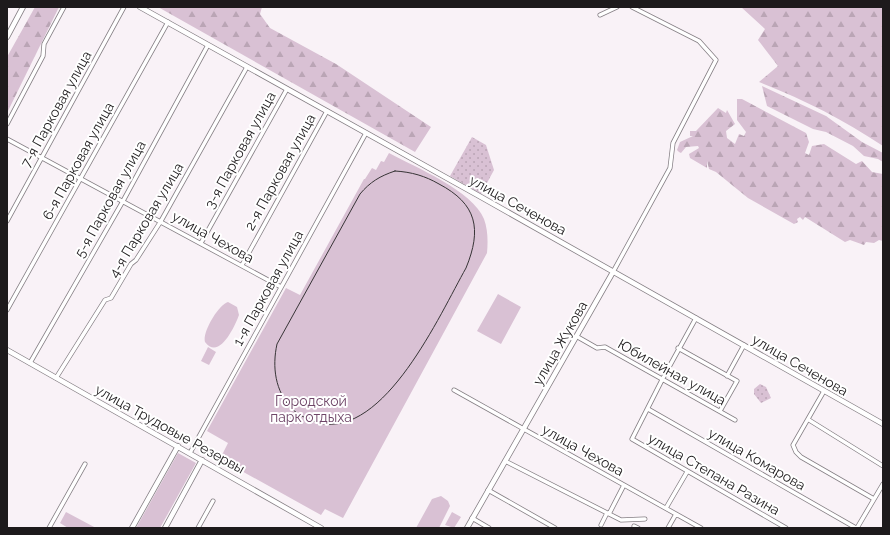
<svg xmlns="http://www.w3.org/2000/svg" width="890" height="535" viewBox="0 0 890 535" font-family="Raleway,sans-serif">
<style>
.grass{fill:url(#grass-dots)}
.forest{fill:url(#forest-firs)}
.green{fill:#d9c1d4}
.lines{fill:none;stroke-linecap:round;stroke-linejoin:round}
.street-casing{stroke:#857f84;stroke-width:5}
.secondary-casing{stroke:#857f84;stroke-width:6}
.street{stroke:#fff;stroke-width:3.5}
.secondary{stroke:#fff;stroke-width:4.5}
.rail{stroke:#373436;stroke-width:1}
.labels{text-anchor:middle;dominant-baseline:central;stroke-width:4;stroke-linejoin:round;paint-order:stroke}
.street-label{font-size:14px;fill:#1d1a1c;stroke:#fff}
.park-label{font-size:14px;fill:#6f4668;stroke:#fff}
</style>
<defs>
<pattern id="grass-dots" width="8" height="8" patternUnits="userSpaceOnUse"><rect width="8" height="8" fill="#d9c1d4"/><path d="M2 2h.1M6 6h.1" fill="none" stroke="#baa5b5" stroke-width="1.8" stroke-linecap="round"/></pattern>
<pattern id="forest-firs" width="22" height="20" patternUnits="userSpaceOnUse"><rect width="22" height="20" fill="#d9c1d4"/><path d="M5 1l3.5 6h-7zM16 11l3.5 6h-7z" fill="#baa5b5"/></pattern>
</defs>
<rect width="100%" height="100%" fill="#f9f2f7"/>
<path class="grass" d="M472,137L486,145L494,170L481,194L450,176Z
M760,384L766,387L771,398L761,403L754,394V389Z"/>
<path class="forest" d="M35,7H59L7,113V57Z
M158,7H262L260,14L270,28L336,64L431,127L415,152Z
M741,7H883V146C842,119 805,100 759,82L778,66L758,40L765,29Z
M762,86L826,116L862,142L883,153V162L878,159L864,156L853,146L826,132L813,129L767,106Z
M737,99H742L806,133L809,142L805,153L809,155L812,146L824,144L856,164L862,161L872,172L883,174V241L879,240L874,243L866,242L864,245L850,240L845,242L805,217L803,220L800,217L797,219L798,222L794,224L748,198L716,172L709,169L707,161V168L690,158L689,154L699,148L698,146L686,147L681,153L679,152L677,150L680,142L693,136H690V131H696L718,108L726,113L727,110L735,124L726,131L727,138L735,144L739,134L744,136L746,132L737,120Z"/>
<path class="green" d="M389,153C415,167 473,191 484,219C488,230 488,242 487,253L343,518L325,509L321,515L220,459L228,443L207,431L286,288L300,295L364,179H365L372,168L376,170L381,161L384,162Z
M498,294L521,307L501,344L477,331Z
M228,302L237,307L239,315C235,326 219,361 205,342C202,333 218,305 228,302Z
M208,347L216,352L209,365L201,361Z
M178,453L196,463L160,528H136Z
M441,496L448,501L450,506L439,528H416L432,499Z
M66,512L96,528H68L60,523Z
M452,512L461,517L454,528L445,525Z"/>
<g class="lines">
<g class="street-casing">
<path id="street" d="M600,15L617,7
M7,124L43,56L44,44L64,7
M7,139L281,287
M7,221L124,7
M201,243L287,89
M242,265L327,111
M613,272L670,168L673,143L716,60L699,41L632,7
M7,310L168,22
M696,318L663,378L632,439L786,528
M576,336L597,348L605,347L735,420
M678,348L737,381L720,411
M30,363L123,201L208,45
M727,376L744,345
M56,378L105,300L111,298L131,264L136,260L161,221L247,67
M454,390L701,528
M824,391L793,445L796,452L801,457L874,499
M648,409L856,528
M809,420L883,466
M190,453L366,133
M505,461L621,520L645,519
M488,490L555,528
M666,508L687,472
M609,514L624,485
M472,518L489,528
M601,525L607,513
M634,526L638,528
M49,528L85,464
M198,528L213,501
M668,528L676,514
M857,528L883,484"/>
</g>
<g class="secondary-casing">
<path id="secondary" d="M140,7L481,197L883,424
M7,37L23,7
M7,350L321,528
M132,528L178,446
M165,528L202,460
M467,528L613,272"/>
</g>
<use href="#street" class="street"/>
<use href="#secondary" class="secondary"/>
<path class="rail" d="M395,171C412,172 425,176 439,184C477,204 482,229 466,268C440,314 385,438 319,423C309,420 300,416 292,409C275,391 272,367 277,344L360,194C370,182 380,176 395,171Z"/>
</g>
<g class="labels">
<g class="street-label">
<text transform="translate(56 109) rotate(-61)">7-я Парковая улица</text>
<text transform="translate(240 150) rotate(-61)">3-я Парковая улица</text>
<text transform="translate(78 161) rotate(-61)">6-я Парковая улица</text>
<text transform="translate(280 172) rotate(-61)">2-я Парковая улица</text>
<text transform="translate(110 199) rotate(-61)">5-я Парковая улица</text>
<text transform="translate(518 205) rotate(29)">улица Сеченова</text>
<text transform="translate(146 220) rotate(-59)">4-я Парковая улица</text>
<text transform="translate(213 237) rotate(29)">улица Чехова</text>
<text transform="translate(268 288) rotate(-61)">1-я Парковая улица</text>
<text transform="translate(560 343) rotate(-60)">улица Жукова</text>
<text transform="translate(800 365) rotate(30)">улица Сеченова</text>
<text transform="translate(672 372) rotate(29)">Юбилейная улица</text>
<text transform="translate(170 429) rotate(29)">улица Трудовые Резервы</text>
<text transform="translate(583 450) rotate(29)">улица Чехова</text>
<text transform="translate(757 459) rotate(30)">улица Комарова</text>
<text transform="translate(714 474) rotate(30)">улица Степана Разина</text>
</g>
<g class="park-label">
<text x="311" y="401">Городской<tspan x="311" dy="16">парк отдыха</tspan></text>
</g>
</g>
<rect width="890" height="535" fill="none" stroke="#1d1a1c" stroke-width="16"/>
</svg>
